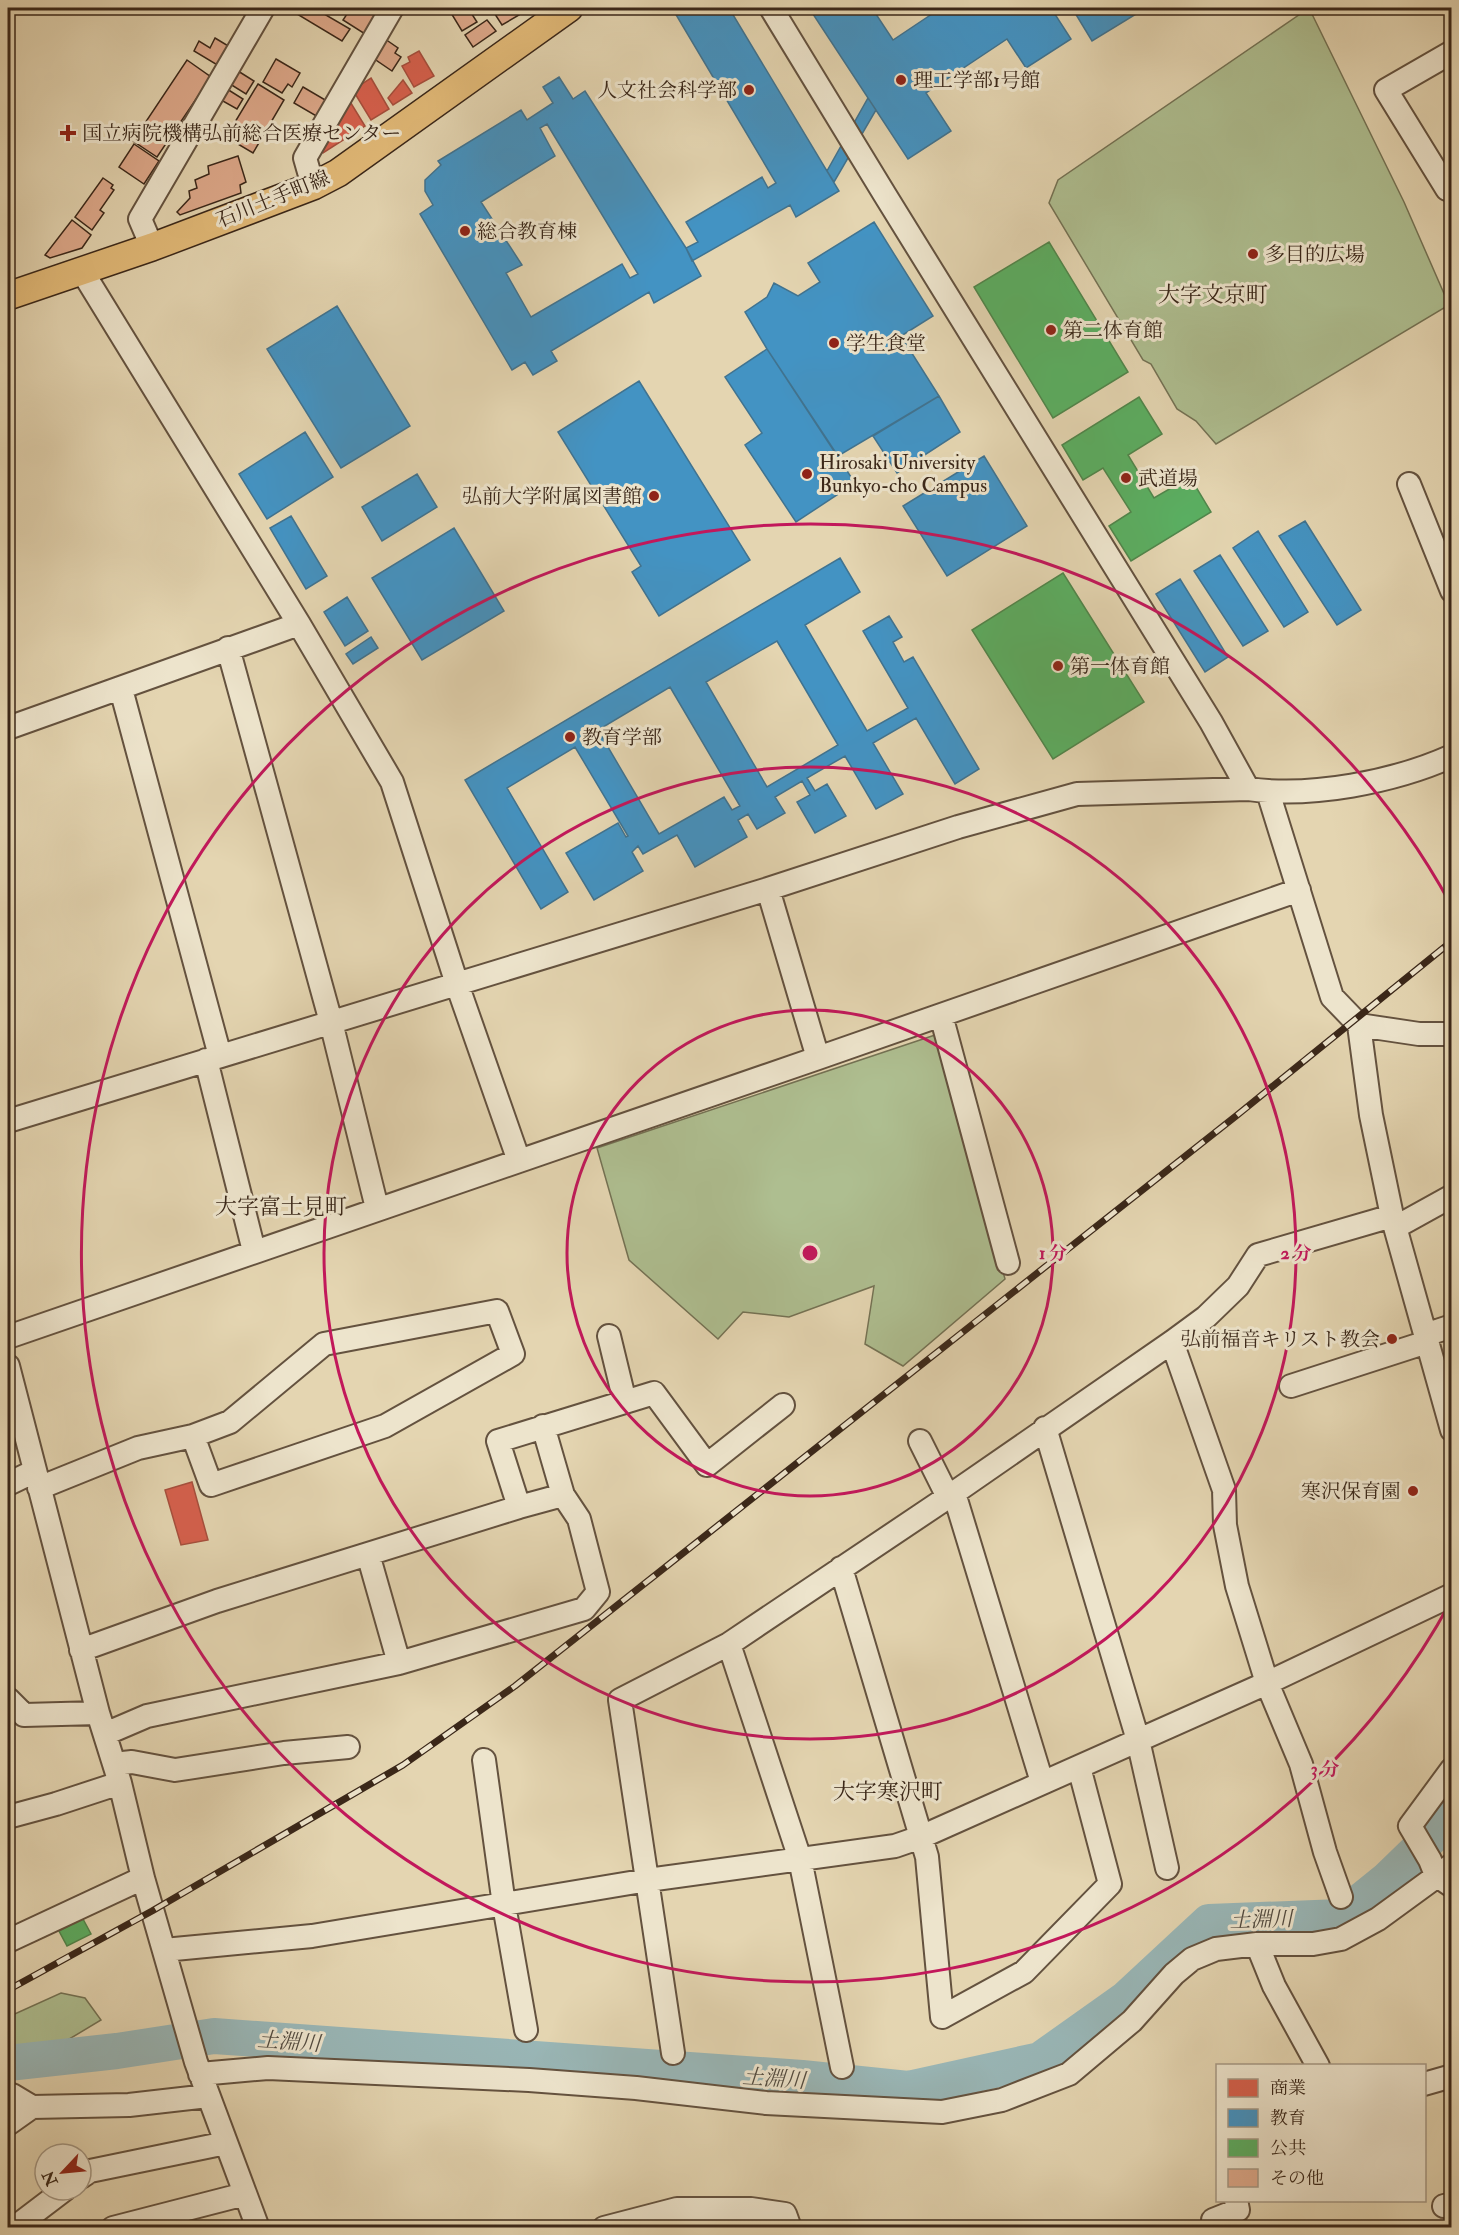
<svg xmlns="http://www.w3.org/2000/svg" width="1459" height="2235" viewBox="0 0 1459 2235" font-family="'IM FELL Double Pica','Noto Serif JP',serif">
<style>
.green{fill:#aebe90;stroke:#747254;stroke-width:1.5}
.shops{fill:#d6604d;stroke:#a74f3d;stroke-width:1.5}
.schools{fill:#4393c3;stroke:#407390;stroke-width:1.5;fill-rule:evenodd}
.public{fill:#5aae61;stroke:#50864b;stroke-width:1.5}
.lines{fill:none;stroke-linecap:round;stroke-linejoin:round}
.river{stroke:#99b6b6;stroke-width:36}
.building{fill:#dea98b;stroke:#3a2719;stroke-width:1.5}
.minor-casing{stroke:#64523f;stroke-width:26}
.major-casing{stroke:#3a2719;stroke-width:30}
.minor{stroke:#ede4cc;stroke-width:22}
.major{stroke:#e2ba78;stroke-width:27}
.rail-casing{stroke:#3a2719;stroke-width:7}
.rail{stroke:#ede4cc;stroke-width:4.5;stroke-dasharray:14;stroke-linecap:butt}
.ring{fill:none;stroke:#c2185b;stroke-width:3}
.poi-dot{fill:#8f2418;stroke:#ede4cc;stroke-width:2}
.labels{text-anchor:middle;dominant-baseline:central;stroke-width:6;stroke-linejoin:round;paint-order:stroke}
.poi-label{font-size:20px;fill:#3a2719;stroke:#ede4cc;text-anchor:start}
.street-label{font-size:20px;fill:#3a2719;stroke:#ede4cc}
.water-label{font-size:21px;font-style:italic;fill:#524b40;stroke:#ede4cc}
.quarter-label{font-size:22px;fill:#3a2719;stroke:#ede4cc}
.centre{fill:#c2185b;stroke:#ede4cc;stroke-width:3}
.ring-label{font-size:18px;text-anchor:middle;font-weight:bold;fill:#c2185b;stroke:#ede4cc;stroke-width:6;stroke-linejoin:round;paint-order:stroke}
</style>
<rect width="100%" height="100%" fill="#e4d5b1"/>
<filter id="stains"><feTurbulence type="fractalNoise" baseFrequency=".00333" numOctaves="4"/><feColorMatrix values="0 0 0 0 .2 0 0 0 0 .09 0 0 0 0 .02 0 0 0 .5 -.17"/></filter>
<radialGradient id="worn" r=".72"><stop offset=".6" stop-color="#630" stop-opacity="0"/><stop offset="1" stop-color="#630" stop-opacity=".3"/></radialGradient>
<path class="green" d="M1309,8L1404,202L1449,305L1216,444L1196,421L1177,409L1151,364L1143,360L1049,203L1058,180Z
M938,1034L1005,1279L903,1366L865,1344L874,1286L789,1317L743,1312L718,1339L629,1260L597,1148Z
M61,1993L85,1998L101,2020L66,2041L8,2051V2017Z"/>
<path class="shops" d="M419,51L434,76L414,87L402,66L410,62L408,57Z
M371,78L389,109L371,120L354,92L358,90L357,87Z
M403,80L412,93L393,105L388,98Z
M349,100L365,126L323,153L319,146Z
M192,1482L208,1540L181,1545L165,1490Z"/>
<path class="schools" d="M672,8H729L839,191L796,217L790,205L692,261L686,248L698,242L686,222L762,177L768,188L776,183Z
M809,8H872L893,40L941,8H1051L1071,39L1026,68L1007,39L926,93L951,131L908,159Z
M1072,8H1146L1092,41Z
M559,77L573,99L585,91L686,248L701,276L654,303L649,292L551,351L557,361L533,375L525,362L512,370L420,214L433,205L425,191V180L441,165L438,161L521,110L527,120L553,103L543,87ZM547,124L638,274L630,278L622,264L531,317L506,273L522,265L481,202L555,156L540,128Z
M868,98L876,110L834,182L827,171Z
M874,222L933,316L901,336L939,396L838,456L767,349L745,312L767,297L774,283L798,296L820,282L808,263Z
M337,306L410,426L341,468L267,349Z
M767,349L855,483L796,522L745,445L762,433L725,377Z
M639,381L750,560L659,616L632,572L641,566L558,432Z
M939,396L960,432L897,473L873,436Z
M305,432L333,477L267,519L239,474Z
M984,456L1027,526L947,576L903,506Z
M417,474L437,507L382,541L362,507Z
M291,516L327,576L306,589L270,528Z
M1305,521L1361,610L1337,625L1279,536Z
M454,528L504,611L422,660L372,578Z
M1258,531L1308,612L1284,627L1233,548Z
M1220,555L1268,631L1243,646L1194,571Z
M840,558L860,592L805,625L867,731L908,708L863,631L889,616L902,637L893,642L904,662L913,657L979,769L955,784L916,718L873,743L903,794L876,809L845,756L807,778L815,791L827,784L846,816L815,833L797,802L810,795L802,781L775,797L785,813L757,829L748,814L738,820L747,837L695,867L677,835L643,854L638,846L632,852L643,871L594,900L566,853L618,823L626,837L628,836L575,747L507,788L568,892L541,909L465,780ZM777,641L838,745L767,787L706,682ZM670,687L740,806L732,810L724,797L659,834L598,730Z
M1180,579L1228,657L1205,672L1156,594Z
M347,597L368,631L345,646L324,612Z
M371,637L378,648L353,664L346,654Z"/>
<path class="public" d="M1049,242L1128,372L1053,418L974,287Z
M1139,397L1162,434L1128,455L1154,498L1190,477L1211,512L1131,561L1109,526L1131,512L1103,468L1083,480L1062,445Z
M1063,573L1144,702L1053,759L972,630Z
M83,1919L91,1934L67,1946L59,1931Z"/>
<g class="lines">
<path class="river" d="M8,2063L117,2051L214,2036L802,2078L908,2089L1040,2060L1126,1999L1209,1922L1341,1917L1388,1879L1452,1817"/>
</g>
<path class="building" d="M300,8H314L350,29L342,41L297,14Z
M351,8H365L377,15L365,34L343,20Z
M448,8H468L477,22L462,31Z
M491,8H515L519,15L502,25Z
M487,20L496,31L473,47L465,35Z
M215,38L230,47L219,66L194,51L199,41L210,48Z
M385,39L398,48L395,53L401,57L392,71L373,58Z
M276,59L300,73L292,87L288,84L282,93L263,82Z
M187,60L211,77L157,157L133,141Z
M238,71L254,81L246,94L230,84Z
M258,84L284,100L253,153L226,137Z
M303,87L327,101L318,117L294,103Z
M227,89L243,99L237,109L221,100Z
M134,144L159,161L144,184L119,167Z
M238,156L246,182L240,185L241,193L180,215L177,212L190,198L189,191L197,188L195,180L209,174L208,166Z
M103,178L113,185L111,188L114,190L100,210L104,213L92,230L75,217Z
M72,220L91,235L82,248L50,258L45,255Z"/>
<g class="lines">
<g class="minor-casing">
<path id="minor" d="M771,8L885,195L1211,722L1248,789
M313,186L305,158L392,8
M1447,189L1386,90L1452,52
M152,247L140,219L263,8
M82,271L299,624L392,782L457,984L519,1161
M1409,484L1452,591
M228,648L331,1022L377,1208
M121,689L220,1056
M8,728L299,624
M1268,792L1332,997L1359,1025L1371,1115L1392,1216L1452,1430
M768,889L818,1058
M941,1015L1008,1263
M1359,1025L1419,1034H1452
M206,1060L254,1251
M8,1121L768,889L958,827L1077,794L1248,789C1311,798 1394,782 1452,756
M1396,1227L1452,1196
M1425,1335L1452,1326
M609,1336L625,1402
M8,1337L818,1058L1299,890
M1172,1342L1224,1490L1225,1525L1237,1586L1267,1683L1301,1764L1325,1852L1341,1897
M8,1366L98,1713L120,1783L143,1878L196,2062L258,2228
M1291,1386L1427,1342
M1045,1428L1138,1740L1167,1868
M920,1441L948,1497
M8,1484L35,1471
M39,1488L138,1448L193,1436L230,1422L324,1344L497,1311L513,1354L385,1426L211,1485L193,1436
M954,1493L1042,1782
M519,1507L498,1441L654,1393L707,1465L783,1405
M841,1568L927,1857L942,2017L1024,1972L1110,1884L1079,1767
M729,1644L800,1859L842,2067
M81,1650L217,1601L519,1507L563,1495
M399,1663L584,1609L598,1592L579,1519L563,1495L543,1426
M8,1699L24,1715L98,1713
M105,1734L147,1716L399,1663L368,1554
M484,1760L504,1905L526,2030
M114,1764L132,1762L175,1770L284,1753L348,1747
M1452,1769L1410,1826L1430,1860L1436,1875L1452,1886
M8,1817L56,1804L120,1783
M8,1941L143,1878
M1257,1944L1274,1986L1318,2066
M164,1950L312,1936L648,1880L895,1846L921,1837L1267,1683L1452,1595
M673,2053L620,1700L729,1644L948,1497L1172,1342L1206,1317L1238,1286L1258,1255L1392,1216
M200,2074L268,2068L529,2080L636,2088L766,2103L942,2112L1002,2100L1069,2074L1132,2021L1174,1974L1192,1959L1216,1949L1257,1944H1313L1341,1939L1378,1919L1452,1865
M1424,2084L1452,2076
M8,2096L12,2095L32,2107L129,2105L208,2096
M8,2124L32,2107
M81,2177L90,2171L226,2143
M1444,2206L1452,2204
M14,2228L64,2190
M113,2228L245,2194
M604,2228L677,2209H751L785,2214L790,2228
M1215,2228L1213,2220L1238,2210L1236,2200"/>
</g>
<g class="major-casing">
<path id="major" d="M8,296L152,247L313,186L338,173L569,8"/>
</g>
<use href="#minor" class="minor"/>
<use href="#major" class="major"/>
<g class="rail-casing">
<path id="rail" d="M8,1990L152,1911L403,1765L515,1686L1236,1116L1452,941"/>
</g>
<use href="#rail" class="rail"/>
</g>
<g class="ring">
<circle cx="810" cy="1253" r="243"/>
<circle cx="810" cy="1253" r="486"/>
<path d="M1451 1601A729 729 0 1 1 1451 905"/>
</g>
<g class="poi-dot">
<circle cx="901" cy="80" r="6"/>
<circle cx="749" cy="90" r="6"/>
<path d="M65 124h6v6h6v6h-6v6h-6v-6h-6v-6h6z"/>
<circle cx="465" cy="231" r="6"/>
<circle cx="1253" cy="254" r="6"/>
<circle cx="1051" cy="330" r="6"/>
<circle cx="834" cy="343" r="6"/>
<circle cx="807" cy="474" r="6"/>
<circle cx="1126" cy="478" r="6"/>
<circle cx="654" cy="496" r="6"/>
<circle cx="1058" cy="666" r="6"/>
<circle cx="570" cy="737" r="6"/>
<circle cx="1392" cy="1339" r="6"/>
<circle cx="1413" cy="1491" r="6"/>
</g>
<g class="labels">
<g class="poi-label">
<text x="913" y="80">理工学部1号館</text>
<text x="737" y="90" text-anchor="end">人文社会科学部</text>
<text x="82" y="133">国立病院機構弘前総合医療センター</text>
<text x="477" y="231">総合教育棟</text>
<text x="1265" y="254">多目的広場</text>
<text x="1063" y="330">第二体育館</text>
<text x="846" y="343">学生食堂</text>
<text x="819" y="462">Hirosaki University<tspan x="819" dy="23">Bunkyo-cho Campus</tspan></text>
<text x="1138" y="478">武道場</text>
<text x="642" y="496" text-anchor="end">弘前大学附属図書館</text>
<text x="1070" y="666">第一体育館</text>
<text x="582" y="737">教育学部</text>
<text x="1380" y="1339" text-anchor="end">弘前福音キリスト教会</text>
<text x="1401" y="1491" text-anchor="end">寒沢保育園</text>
</g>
<g class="street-label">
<text transform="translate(273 199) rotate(-22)">石川土手町線</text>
</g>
<g class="water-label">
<text transform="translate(1261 1920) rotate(-2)">土淵川</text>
<text transform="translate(289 2042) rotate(4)">土淵川</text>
<text transform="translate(774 2079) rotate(4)">土淵川</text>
</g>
<g class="quarter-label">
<text x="1213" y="295">大字文京町</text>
<text x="281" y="1207">大字富士見町</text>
<text x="888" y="1792">大字寒沢町</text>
</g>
</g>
<circle cx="810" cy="1253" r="9" class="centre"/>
<g class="ring-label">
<text x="1053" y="1259">1 分</text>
<text x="1296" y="1259">2 分</text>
<text x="1325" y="1775">3 分</text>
</g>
<rect width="1459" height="2235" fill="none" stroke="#e4d5b1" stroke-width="30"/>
<rect x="9" y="9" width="1441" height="2217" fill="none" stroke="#3a2719" stroke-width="3"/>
<rect x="15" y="15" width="1429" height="2205" fill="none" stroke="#3a2719" stroke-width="1.5"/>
<rect x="1216" y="2064" width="210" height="138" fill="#ede4cc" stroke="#a59884" stroke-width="1.5"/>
<rect x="1228" y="2079" width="30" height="18" fill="#d6604d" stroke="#a59884" stroke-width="1.5"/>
<text x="1270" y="2094" font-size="18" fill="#3a2719">商業</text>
<rect x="1228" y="2109" width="30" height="18" fill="#4393c3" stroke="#a59884" stroke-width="1.5"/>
<text x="1270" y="2124" font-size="18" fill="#3a2719">教育</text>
<rect x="1228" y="2139" width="30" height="18" fill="#5aae61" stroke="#a59884" stroke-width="1.5"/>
<text x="1270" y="2154" font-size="18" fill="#3a2719">公共</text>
<rect x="1228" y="2169" width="30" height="18" fill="#dea98b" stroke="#a59884" stroke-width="1.5"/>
<text x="1270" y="2184" font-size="18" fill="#3a2719">その他</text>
<g transform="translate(63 2172) rotate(244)"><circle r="28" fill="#ede4cc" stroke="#a59884" stroke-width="1.5"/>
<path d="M0-4.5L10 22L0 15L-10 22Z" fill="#8f2418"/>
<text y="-9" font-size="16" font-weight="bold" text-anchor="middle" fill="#3a2719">N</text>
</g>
<rect width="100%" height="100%" filter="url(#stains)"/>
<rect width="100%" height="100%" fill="url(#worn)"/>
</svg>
